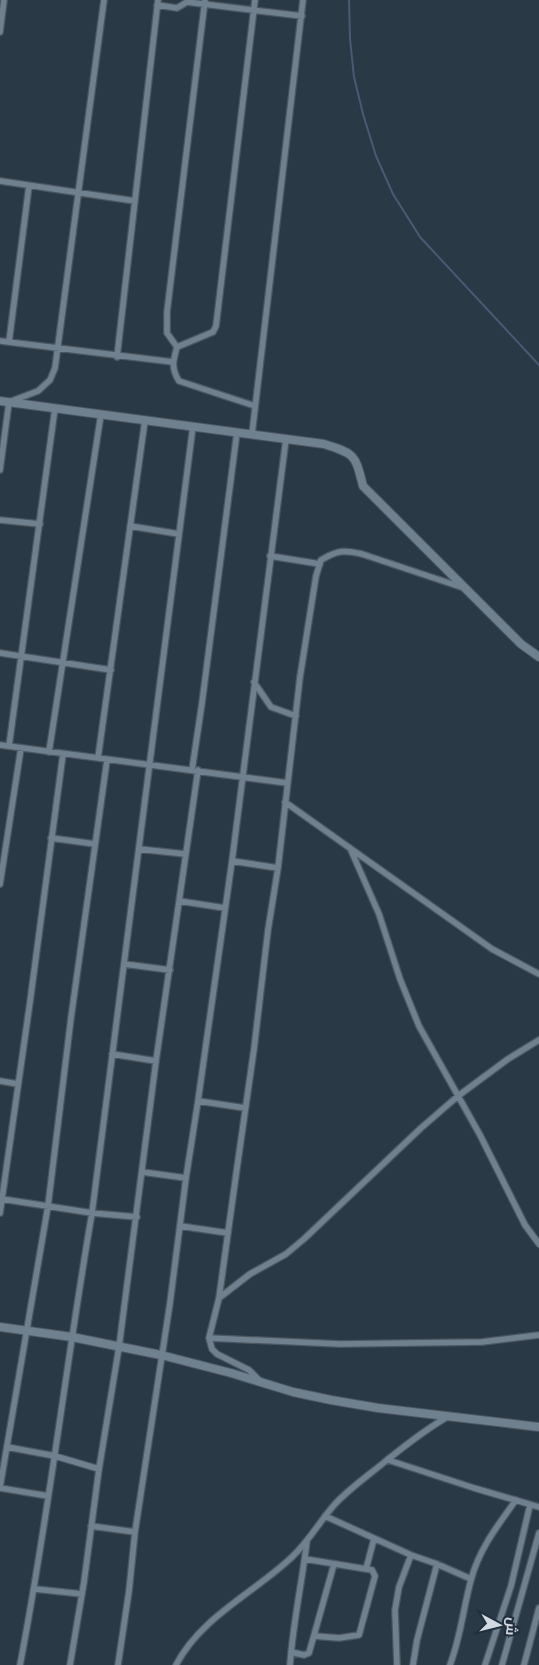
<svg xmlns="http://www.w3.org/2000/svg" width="539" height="1665" viewBox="0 0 539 1665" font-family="Merriweather,Cairo,serif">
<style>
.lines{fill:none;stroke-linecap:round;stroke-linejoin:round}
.stream{stroke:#495b74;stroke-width:2}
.street-casing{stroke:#4b5863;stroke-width:8}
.secondary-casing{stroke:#4b5863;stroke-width:10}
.street{stroke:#6f808f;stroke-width:5.5}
.secondary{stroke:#6f808f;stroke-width:8}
</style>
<rect width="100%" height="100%" fill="#2a3946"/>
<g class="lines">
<path class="stream" d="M349,0L350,39L354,77L363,114L376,156L393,194L420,237L539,365"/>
<g class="street-casing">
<path id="street" d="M255,0L216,326L213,332L177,347C173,361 171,368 179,381L255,406
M157,5L177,8L187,2L302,16
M0,32L4,0
M0,181L135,201
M0,341L173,362
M9,342L29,186
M177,347L167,333V312L205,0
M117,357L158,0
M252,434L303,0
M0,470L9,402L38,391L50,380L55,368L104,0
M0,520L40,524
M130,526L179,534
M270,556L320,564
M0,653L111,670
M254,682L271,707L296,716
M0,745L287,783
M9,746L55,408
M49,752L101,414
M98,758L145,420
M192,770L202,703L237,432
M285,802L492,949L539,974
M51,838L95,844
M350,848L379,914L400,979L419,1026L480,1135L525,1225L539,1244
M139,849L185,854
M232,861L278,868
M0,884L21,748
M179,901L225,908
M124,964L170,970
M112,1054L156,1061
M0,1081L18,1084
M198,1101L245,1108
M142,1172L186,1178
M2,1199L92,1213L137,1217
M0,1213L30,1002L63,754
M180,1226L228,1233
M219,1298L250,1274L286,1254L304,1239L421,1128L458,1096L508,1059L539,1040
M209,1338L340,1344L482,1342L539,1335
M260,1381L249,1370L217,1354L212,1349L209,1338L219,1298L236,1175L254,1049L268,930L278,868L300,677L316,576L321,560C338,550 343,550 362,554L464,588
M7,1447L55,1456L99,1469
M388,1460L474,1488L539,1507
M0,1487L48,1206L71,1018L107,760
M0,1488L48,1496
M325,1516L411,1555L437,1564L471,1579
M91,1526L135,1532
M305,1559L372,1570L375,1576L359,1635L339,1638L314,1636
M366,1569L374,1539
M35,1589L82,1594
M291,1652L304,1655L309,1653L334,1564
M20,1665C49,1515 66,1363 92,1213L193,426
M70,1665L84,1582L99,1469L119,1347L156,1061L198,770
M118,1665L129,1591L135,1532L170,1303L186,1178L198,1101L232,861L286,439
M176,1665C201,1617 254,1593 292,1557C309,1541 320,1521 335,1504C351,1487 369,1475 387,1460C409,1443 424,1430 449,1416
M290,1665C293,1623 302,1582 307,1541
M397,1665L395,1610L399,1587L411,1555
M413,1665L417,1640L437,1564
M450,1665C461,1636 463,1609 471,1580C479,1549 498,1525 516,1500
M485,1665L511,1586L530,1505
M502,1665L539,1533
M524,1665L539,1608"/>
</g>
<g class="secondary-casing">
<path id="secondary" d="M0,401L324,444C356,454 355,455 363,486L521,644L539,657
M0,1327L72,1337L161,1355L231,1373L293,1392L331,1400L378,1408L539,1427"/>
</g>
<use href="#street" class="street"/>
<use href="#secondary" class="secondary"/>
</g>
<g transform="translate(499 1625) rotate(97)" stroke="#212f3c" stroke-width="4" paint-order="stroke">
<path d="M0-4L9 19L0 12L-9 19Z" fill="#d1dae2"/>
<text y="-8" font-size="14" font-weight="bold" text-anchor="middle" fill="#d1dae2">ش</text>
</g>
</svg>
